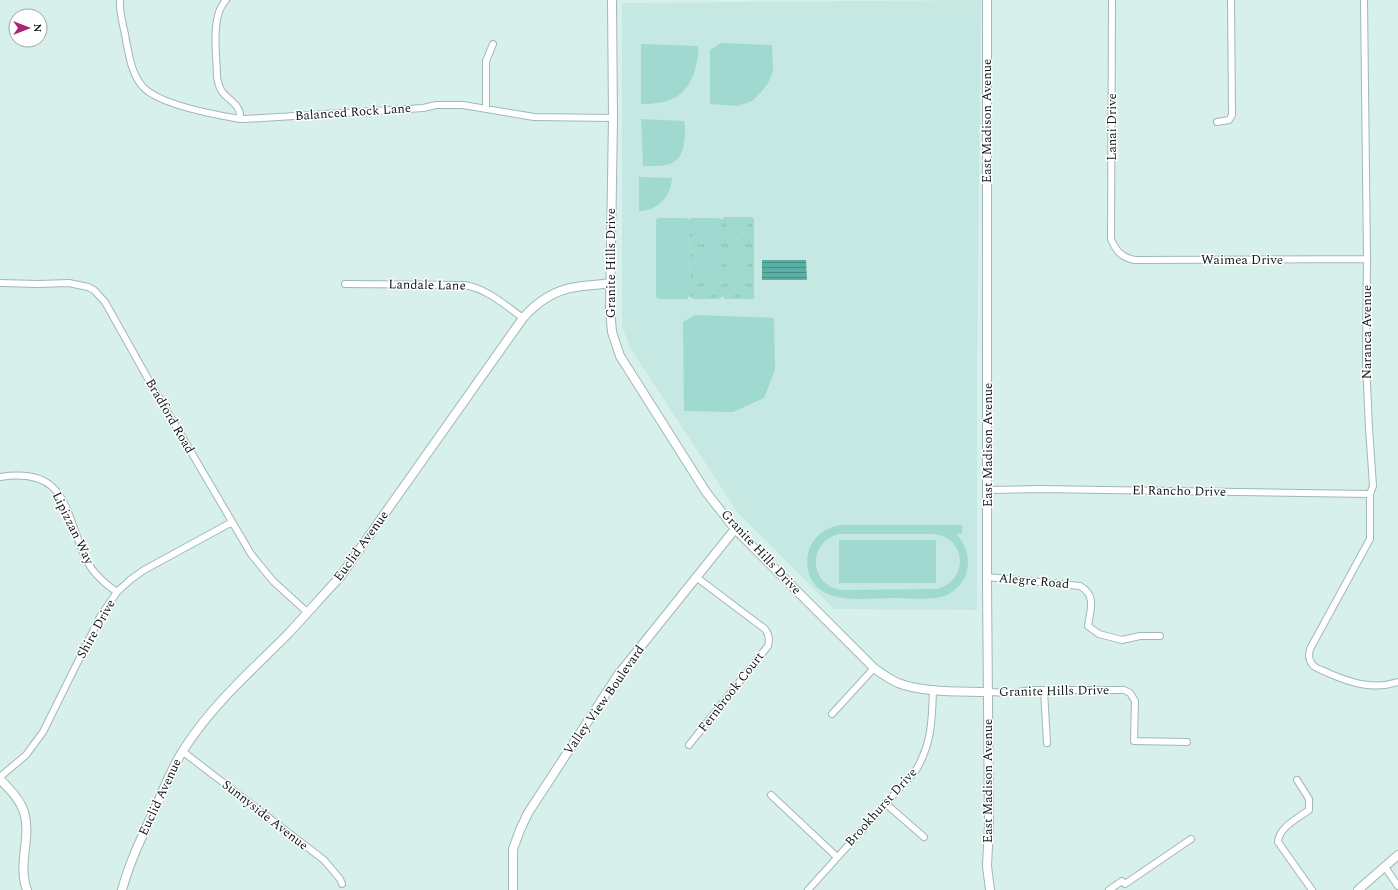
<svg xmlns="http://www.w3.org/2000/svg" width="1398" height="890" viewBox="0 0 1398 890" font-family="Spectral,serif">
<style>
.built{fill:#c6e8e2}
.grass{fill:url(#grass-tufts)}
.garden{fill:#a0d9cf;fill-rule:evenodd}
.water{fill:url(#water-rules)}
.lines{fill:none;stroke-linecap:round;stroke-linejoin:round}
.street-casing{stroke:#a1b8b4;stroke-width:8}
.secondary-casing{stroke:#a1b8b4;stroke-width:10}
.street{stroke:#fff;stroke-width:6}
.secondary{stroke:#fff;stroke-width:8}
.labels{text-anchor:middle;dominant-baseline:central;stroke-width:3;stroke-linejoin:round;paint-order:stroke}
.street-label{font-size:13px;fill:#101918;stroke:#fff}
</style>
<defs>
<pattern id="grass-tufts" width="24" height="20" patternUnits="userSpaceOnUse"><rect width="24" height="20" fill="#a0d9cf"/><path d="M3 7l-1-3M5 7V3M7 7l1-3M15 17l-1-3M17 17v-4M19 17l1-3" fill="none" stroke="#89bab1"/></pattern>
<pattern id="water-rules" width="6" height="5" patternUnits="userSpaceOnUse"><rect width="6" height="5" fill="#5ab0a4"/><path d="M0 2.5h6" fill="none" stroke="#498e85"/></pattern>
</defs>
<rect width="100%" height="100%" fill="#d8f0ec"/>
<path class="built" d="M981,0L977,368V610L834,609L738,513L631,349L622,327V3Z"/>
<path class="grass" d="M724,217H752L754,219V299H725L722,296L720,299H693L690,296L689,220L691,218H719L722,220Z"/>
<path class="garden" d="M721,43L772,45L773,71L768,83L762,91L752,101L738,106L710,104V50Z
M641,44L698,46C699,55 697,61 695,70C686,98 669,104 641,104Z
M641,119L684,121C686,128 685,135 684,143C681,168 663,166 643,166Z
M639,177L672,178C671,196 658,211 639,211Z
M658,218H687L689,220L690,295L687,299H658L656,297V220Z
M695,221H716V231H695Z
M727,221H748V230L727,231Z
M695,234H716V244H695Z
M727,234H748V243L727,244Z
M695,247H716V257H695Z
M727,247H748V256L727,257Z
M695,260H716V270H695Z
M727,260H748V269H727Z
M695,273H716V282L695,283Z
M727,273H748V282H728Z
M695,286H716V295L695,296Z
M727,286H748L749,295H728Z
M695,315L774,318L775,370L764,398L733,412L684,411L683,322Z
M843,525H962V534H956C974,552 972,583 947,595C933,601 909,598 893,598C866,598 824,606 810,577C807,569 806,559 809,550C814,535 828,526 843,525ZM839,534H932C967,536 970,581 936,589L843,590C809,587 806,542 839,534Z
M839,540H936V583H839Z"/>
<path class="water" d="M762,260H806L807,280H762Z"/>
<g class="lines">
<g class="street-casing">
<path id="street" d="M120,0C119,13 124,27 126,40C129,56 132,76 144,88C161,105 216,115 240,119C242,106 230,101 223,93C219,88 218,83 217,77C217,56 210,16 226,0
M1112,0L1111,239C1116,251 1122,258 1135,260L1367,259
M1364,0L1367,259L1366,362L1369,428L1373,486L1370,494V539L1310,649C1309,654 1308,659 1312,664C1315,669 1323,670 1328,673C1351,683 1373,690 1398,682
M486,109V61L493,44
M244,119L359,112L423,108L436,105H463L534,117L613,118
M1217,122L1229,120L1232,115L1231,0
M0,283L38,284L69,283L88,287L94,290L105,302L147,377L251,554L273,581L308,613
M345,284L465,285C487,289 505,305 523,318
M0,477C69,466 64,514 87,561C93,573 106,585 117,592
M988,490L1038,489L1370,494
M987,577L1080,586C1097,595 1090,611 1088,626L1099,634L1122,640L1140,636H1160
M1044,690L1047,743
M988,692L1010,693L1032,690H1124L1130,693L1135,701L1134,741L1187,742
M832,714L874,668
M689,745L768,646C770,639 769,634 765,629L696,577
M182,751L324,860L340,879L342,884
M0,777L26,755L43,732L100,617L117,592L130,580L144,570L232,522
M1297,780L1309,799V810C1297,819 1279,827 1278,842L1312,890
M771,795L837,857
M885,803L924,837
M1385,867L1398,886
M808,890L916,770C932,743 932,720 933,689
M1109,890L1122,881L1125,884L1191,839"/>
</g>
<g class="secondary-casing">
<path id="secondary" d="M612,0L613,118L610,309L612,332L620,356L706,492L735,529L874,668C882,674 889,679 898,683C924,693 960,691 988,692
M987,0V582L989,825L987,866L990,890
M0,779C9,789 20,799 24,812C32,837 17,863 27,890
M122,890C129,864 140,841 151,817C162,795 170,770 184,749C212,705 251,671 287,635C305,616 322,596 340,577L523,318C537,302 555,290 576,287C587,285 598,285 610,283
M513,890V849L520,830L528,813L618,675L735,529
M1358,890L1398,855"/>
</g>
<use href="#street" class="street"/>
<use href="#secondary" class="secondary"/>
</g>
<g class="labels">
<g class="street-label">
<text transform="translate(353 112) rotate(-4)">Balanced Rock Lane</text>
<text transform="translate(987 121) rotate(-90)">East Madison Avenue</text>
<text transform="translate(1112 127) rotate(-90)">Lanai Drive</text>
<text x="1242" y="260">Waimea Drive</text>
<text transform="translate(611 263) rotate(-90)">Granite Hills Drive</text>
<text transform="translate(427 285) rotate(1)">Landale Lane</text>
<text transform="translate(1367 332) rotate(-90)">Naranca Avenue</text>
<text transform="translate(170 416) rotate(60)">Bradford Road</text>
<text transform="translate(988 445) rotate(-90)">East Madison Avenue</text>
<text transform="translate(1179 491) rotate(1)">El Rancho Drive</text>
<text transform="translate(73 528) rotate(64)">Lipizzan Way</text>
<text transform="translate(361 546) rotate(-54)">Euclid Avenue</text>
<text transform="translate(761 552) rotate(47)">Granite Hills Drive</text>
<text transform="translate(1034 581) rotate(5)">Alegre Road</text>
<text transform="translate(96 629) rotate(-61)">Shire Drive</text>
<text transform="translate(1054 691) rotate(-1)">Granite Hills Drive</text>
<text transform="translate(731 692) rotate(-52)">Fernbrook Court</text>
<text transform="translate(604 700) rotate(-55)">Valley View Boulevard</text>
<text transform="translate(988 781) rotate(-90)">East Madison Avenue</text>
<text transform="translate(160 797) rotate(-65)">Euclid Avenue</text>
<text transform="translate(881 807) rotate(-48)">Brookhurst Drive</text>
<text transform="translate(265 815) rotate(38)">Sunnyside Avenue</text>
</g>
</g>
<g transform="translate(28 28) rotate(90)"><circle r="19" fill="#ffffff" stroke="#9fa3a3"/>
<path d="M0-3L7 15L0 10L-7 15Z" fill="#a62675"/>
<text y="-6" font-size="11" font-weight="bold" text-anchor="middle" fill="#101918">N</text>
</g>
</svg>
